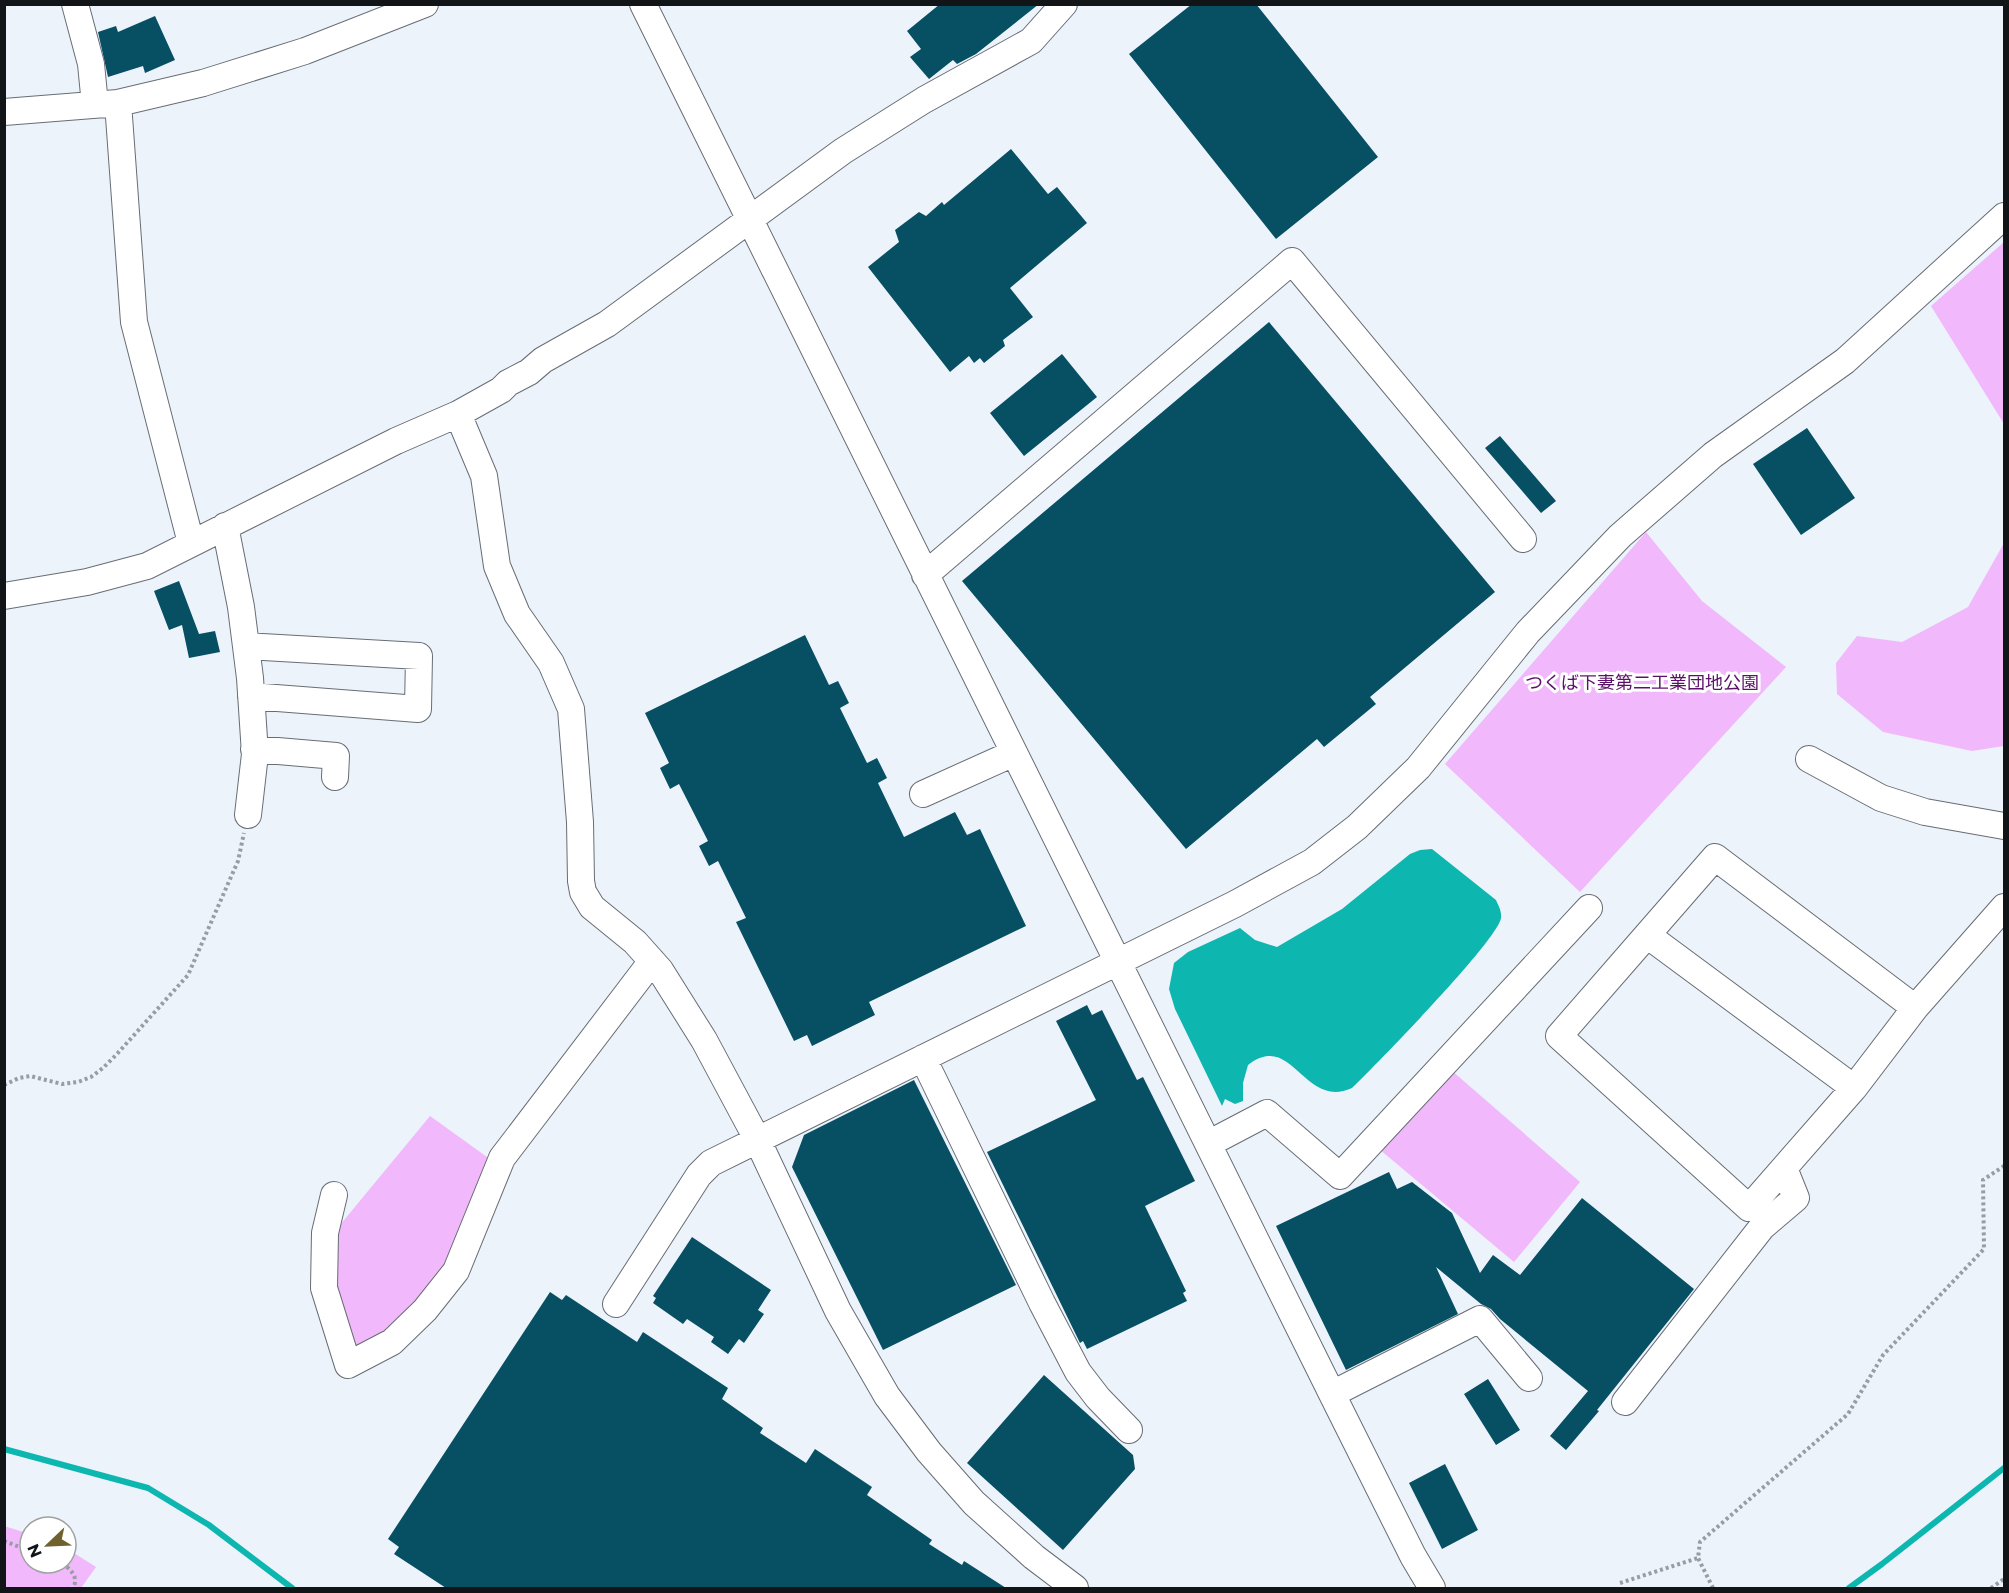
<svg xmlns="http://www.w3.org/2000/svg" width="2009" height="1593" viewBox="0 0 2009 1593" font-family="Montserrat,'Noto Sans JP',sans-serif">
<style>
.green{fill:#f1b8fc}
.water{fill:#0eb6b0}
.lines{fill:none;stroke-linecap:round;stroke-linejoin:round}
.stream{stroke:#0eb6b0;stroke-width:6}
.building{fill:#074f63}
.minor-casing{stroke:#686d75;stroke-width:28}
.path{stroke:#989da4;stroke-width:4;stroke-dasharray:3 3;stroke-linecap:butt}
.minor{stroke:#fff;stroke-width:26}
.labels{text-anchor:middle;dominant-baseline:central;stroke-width:6;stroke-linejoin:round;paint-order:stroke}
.park-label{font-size:18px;fill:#5b1169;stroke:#fff}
</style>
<rect width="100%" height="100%" fill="#ecf3fb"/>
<path class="green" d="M2004,242V424L1931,306Z
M1646,532L1702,601L1786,667L1580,892L1445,764Z
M2004,543V746L1972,751L1883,732L1837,694L1836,663L1857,636L1902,642L1968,607Z
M1451,1070L1580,1182L1514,1262L1379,1149Z
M430,1116L494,1162L444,1269L391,1331L351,1351L330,1285L335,1231Z
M4,1526L30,1534V1563H66V1548L96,1567L81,1588H74L72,1586L69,1588H5Z"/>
<path class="water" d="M1432,849L1496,900C1498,905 1502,911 1501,918C1498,940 1375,1066 1352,1088C1303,1110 1293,1030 1248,1065L1243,1083V1101L1235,1104L1225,1099L1222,1106L1175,1009L1169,989L1174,963L1188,952L1240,928L1255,940L1277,947L1342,909L1410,854L1420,850Z"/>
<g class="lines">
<path class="stream" d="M4,1449L148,1488L209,1525L292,1588
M1849,1588L1882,1564L2004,1468"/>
</g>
<path class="building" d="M940,4H1039L976,54L957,64L953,60L929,79L910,57L921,49L907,31Z
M1192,4H1256L1378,157L1276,239L1129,54Z
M155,16L175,60L145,73L143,66L108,77L98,32L116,26L118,32Z
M1011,149L1048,194L1057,187L1087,223L1010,288L1033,317L1003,340L1005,346L984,363L980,358L974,363L969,356L950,372L868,267L899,242L895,230L919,212L926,216L942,202L944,205Z
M1269,322L1495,592L1370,697L1376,704L1324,747L1317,739L1186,849L962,581Z
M1062,354L1097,397L1024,456L990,413Z
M1807,428L1855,498L1801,535L1753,464Z
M1500,436L1556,501L1541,513L1485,448Z
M179,581L199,634L215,631L220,652L189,658L182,625L169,630L154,591Z
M805,635L829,685L838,681L849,703L840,708L867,763L877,758L887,778L878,783L904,837L955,812L967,835L980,829L1026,926L869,1002L875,1015L812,1046L807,1035L794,1041L736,922L746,918L718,861L709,866L699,846L708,841L679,784L670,789L660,768L669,763L645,713Z
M1087,1005L1092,1015L1102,1010L1137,1080L1143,1077L1195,1181L1145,1206L1186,1291L1183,1293L1187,1301L1087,1349L1083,1341L1080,1343L987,1152L1096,1100L1056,1021Z
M914,1080L1016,1285L883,1350L792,1167L804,1135Z
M1389,1172L1397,1189L1412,1182L1452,1213L1480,1273L1493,1255L1520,1275L1582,1198L1694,1289L1597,1410L1599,1411L1566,1450L1550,1436L1588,1391L1500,1319L1491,1309L1481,1304L1436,1267L1458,1314L1346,1370L1276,1226Z
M692,1237L771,1290L758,1310L764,1314L744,1343L739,1339L728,1354L711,1342L714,1337L687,1319L683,1324L653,1303L656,1298L653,1296Z
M550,1292L562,1300L566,1295L637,1342L643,1332L728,1388L722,1399L763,1428L760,1433L806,1463L815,1449L872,1487L867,1495L932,1540L929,1544L962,1565L964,1561L1006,1588H446L394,1554L399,1547L388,1539Z
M1044,1375L1133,1455L1135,1469L1063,1550L967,1463Z
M1488,1379L1520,1430L1496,1445L1464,1394Z
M1445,1464L1478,1530L1442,1549L1409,1483Z"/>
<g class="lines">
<g class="minor-casing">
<path id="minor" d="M75,4L91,64L95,105
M643,4L1332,1394L1413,1556L1432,1588
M118,103L134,322L191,543
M4,112L118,103L203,83L305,51L425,4
M458,414L484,476L497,566L517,614L551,663L571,709L580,822L581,881L583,892L592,907L635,942L660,970L704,1040L757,1139L838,1311L887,1396L929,1452L974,1503L1034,1557L1075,1588
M225,526L241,607L250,678L255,754L248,815
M925,575L1292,261L1523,539
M4,596L87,582L147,566L396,441L458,414L501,390L508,383L529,372L543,360L607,324L843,151L924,100L1031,41L1064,4
M246,646L419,656L418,709L251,696
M254,749L336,756L335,777
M1809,759L1881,798L1925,812L2004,826
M923,794L1014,753
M1715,857L1915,1008L1854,1088L1647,935Z
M1647,935L1559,1036L1749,1208L1854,1088
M1915,1008L2004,907
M923,1058L1042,1303L1078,1372L1098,1398L1129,1430
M1208,1144L1267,1113L1340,1176L1589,908
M334,1195L325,1233L324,1288L348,1365L392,1342L425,1310L456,1271L502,1158L652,961
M616,1304L699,1175L711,1163L1235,904L1312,862L1357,827L1418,768L1528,632L1620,536L1713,455L1845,361L2004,216
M1332,1394L1480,1319L1529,1378
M1625,1402L1762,1227L1796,1198L1784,1168"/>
</g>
<path class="path" d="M4,1085L19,1078L30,1076L62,1084L78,1082L91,1077L103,1068L117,1054L188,975L238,861L244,833
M4,1541L30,1551
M62,1563C71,1570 79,1577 73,1588
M1620,1583L1698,1558
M1713,1588L1698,1558L1700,1542L1848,1414L1883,1355L1984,1249L1983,1180L2004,1166
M1991,1588L2004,1579"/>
<use href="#minor" class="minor"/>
</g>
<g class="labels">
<g class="park-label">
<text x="1642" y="683">つくば下妻第二工業団地公園</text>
</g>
</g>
<rect width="2009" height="1593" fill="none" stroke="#121518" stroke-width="12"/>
<g transform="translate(48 1545) rotate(247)"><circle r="28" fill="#ffffff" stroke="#a0a1a3" stroke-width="1.5"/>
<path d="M0-4.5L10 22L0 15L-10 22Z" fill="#70612e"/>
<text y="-9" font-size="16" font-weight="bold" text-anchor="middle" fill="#121518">N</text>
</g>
</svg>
